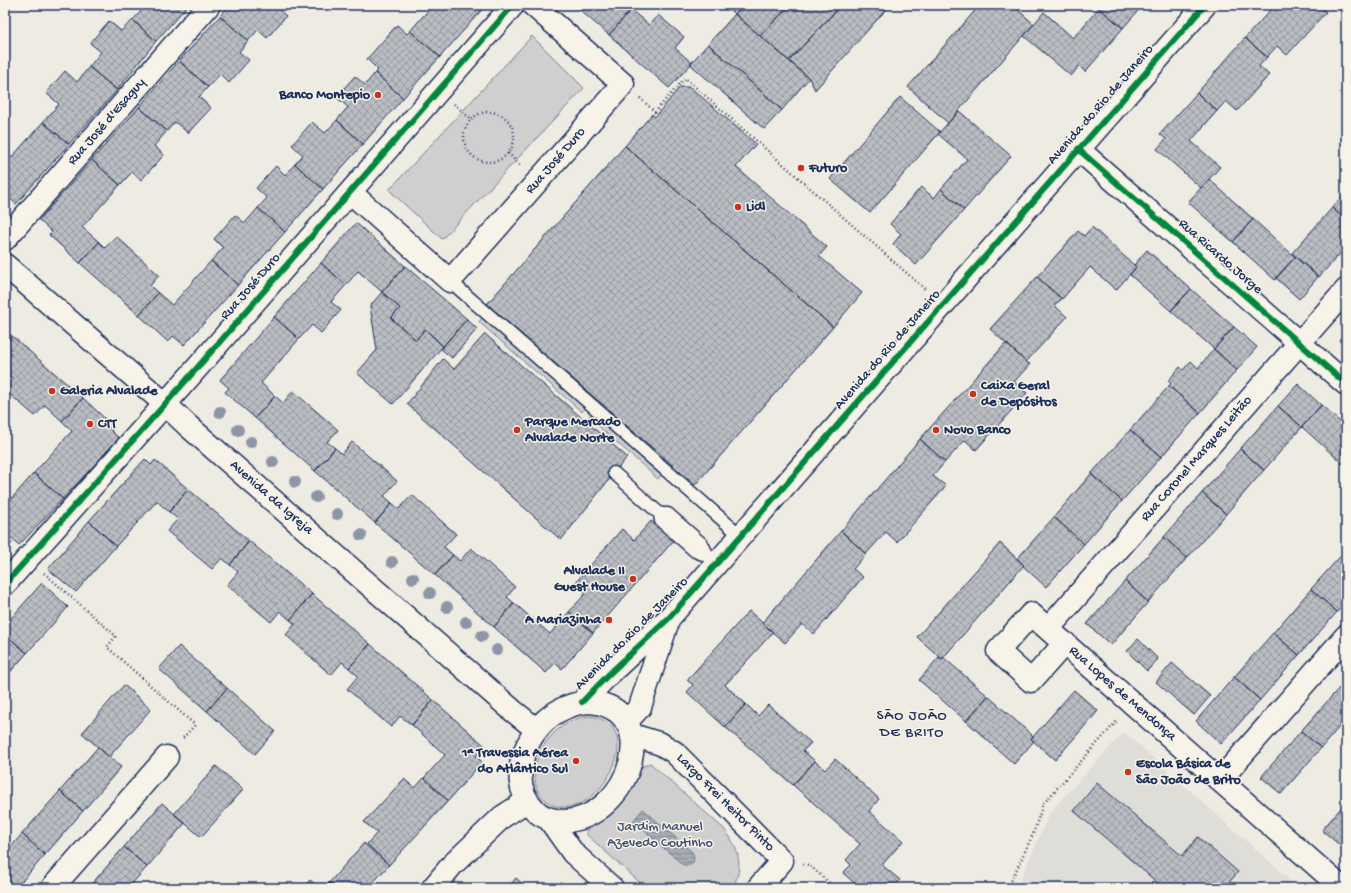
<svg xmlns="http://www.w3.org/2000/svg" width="1351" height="893" viewBox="0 0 1351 893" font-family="'Gochi Hand',sans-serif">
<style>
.built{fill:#deddd8}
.green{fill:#cfcfcf;stroke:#757f96}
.water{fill:url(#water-rules);stroke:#6e7992}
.building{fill:url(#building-cross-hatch);stroke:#1b2f5e}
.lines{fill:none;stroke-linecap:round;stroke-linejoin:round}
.service-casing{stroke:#1b2f5e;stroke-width:15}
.minor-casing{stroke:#1b2f5e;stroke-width:25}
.tertiary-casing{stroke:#1b2f5e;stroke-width:25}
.path{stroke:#1b2f5e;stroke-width:2.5;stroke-dasharray:1 3;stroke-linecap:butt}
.service{stroke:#f7f3e8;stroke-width:12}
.minor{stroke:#f7f3e8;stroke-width:22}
.tertiary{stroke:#f7f3e8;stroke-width:22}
.cycleway-casing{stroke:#f7f3e8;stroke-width:8}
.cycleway{stroke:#00873e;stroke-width:6}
.tree{fill:#8e95a6}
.poi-dot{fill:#c8321e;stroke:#f7f3e8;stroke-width:1.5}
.labels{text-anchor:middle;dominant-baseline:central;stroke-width:3;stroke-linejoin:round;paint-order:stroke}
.poi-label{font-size:14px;font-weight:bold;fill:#1b2f5e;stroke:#f7f3e8;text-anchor:start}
.street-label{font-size:14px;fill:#1b2f5e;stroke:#f7f3e8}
.park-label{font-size:14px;fill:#3f4f75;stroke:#f7f3e8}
.neighbourhood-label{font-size:15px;letter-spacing:1px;fill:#1b2f5e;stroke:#f7f3e8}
</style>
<defs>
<pattern id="water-rules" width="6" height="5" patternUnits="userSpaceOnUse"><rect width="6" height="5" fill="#a6abb5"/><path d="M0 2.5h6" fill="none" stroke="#868c96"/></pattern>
<pattern id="building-cross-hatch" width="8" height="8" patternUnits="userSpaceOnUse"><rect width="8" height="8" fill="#babdc2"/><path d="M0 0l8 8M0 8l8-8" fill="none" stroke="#969aa1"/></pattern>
</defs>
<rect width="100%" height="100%" fill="#eeebe2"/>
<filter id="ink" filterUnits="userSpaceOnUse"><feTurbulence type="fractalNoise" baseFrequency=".025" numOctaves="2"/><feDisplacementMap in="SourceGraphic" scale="8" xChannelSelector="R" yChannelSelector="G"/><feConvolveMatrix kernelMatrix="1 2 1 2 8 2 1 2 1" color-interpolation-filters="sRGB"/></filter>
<g filter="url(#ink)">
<path class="built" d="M1124,732L1299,888H1017L1050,812Z"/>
<path class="green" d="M532,36L584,88L442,239L389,190Z
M482,318L585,408L582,412L479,322Z
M591,414L661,475L658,479L588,417Z
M589,716C656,724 592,834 546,801C539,796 536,788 535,780C531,749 560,719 589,716Z
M650,763L723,828C738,845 745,867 732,888H646L586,834L589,825L618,806L624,799L633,784L640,768Z"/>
<path class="water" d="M643,809L692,852C697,861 691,869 682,864L633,821Z"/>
<path class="building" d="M139,5H188L156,41L133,20L143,9Z
M229,5H280L277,8L286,16L267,38L258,30L248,41L220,16Z
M433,5H486L440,57L410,31Z
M574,5H626L631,10L609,35Z
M723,5H743L735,14Z
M743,5H790L760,36L735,14Z
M790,5H841L789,61L760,36Z
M841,5H890L815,90L809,78L789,61Z
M968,5H980L975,11Z
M980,5H1012L1034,24L948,123L908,87Z
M1043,5H1051L1048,9Z
M1102,5H1143L1123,28L1099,8Z
M1275,5H1318L1326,12L1287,55L1277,46L1267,57L1245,38Z
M1099,8L1123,28L1085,72L1079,66L1071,76L1024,36L1044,12L1073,38Z
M631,10L649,25L658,15L684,37L675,48L692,63L669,88L609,35Z
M735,14L809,78L782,110L708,44Z
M220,16L248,41L239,52L249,60L229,83L220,74L208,87L179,61Z
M133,20L156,41L117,90L89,67L101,52L90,43L109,21L121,31Z
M397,25L407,34L410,31L440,57L403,98L375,73L378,70L367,59Z
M1245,38L1267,57L1259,66L1269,75L1237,111L1226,101L1217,111L1197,93Z
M708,44L782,110L764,129L690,64Z
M179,61L208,87L199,97L211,108L188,133L175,122L167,131L139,107Z
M89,67L117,90L69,144L43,122L59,104L46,93L65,71L77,82Z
M375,73L403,98L363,144L337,120L348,107L336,97L355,76L365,85Z
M680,87H690L756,144L736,167L827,247L819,256L862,293L833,327L625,146L652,114L655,117Z
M1197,93L1217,111L1191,141L1220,167L1201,188L1157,149L1166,139L1160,134Z
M900,97L940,132L870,213L830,179Z
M139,107L167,131L154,146L164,155L141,180L132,172L120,185L92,160Z
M959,111L1011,156L964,210L941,189L967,159L938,134Z
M337,120L363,144L323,189L295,164L303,155L292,145L312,122L325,133Z
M43,122L69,144L16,204L5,194V165Z
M625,146L833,327L695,485L487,304Z
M92,160L120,185L82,227L99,242L80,263L49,235L52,232L39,220Z
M295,164L323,189L285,232L258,208L267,198L256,188L276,166L285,175Z
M1209,179L1253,219L1233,242L1188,202Z
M921,187L934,198L941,189L964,210L916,265L893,244L901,234L890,224Z
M1346,192V220L1332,208Z
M258,208L285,232L238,285L211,261L223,248L214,239L235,215L245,223Z
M1332,208L1346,220V247L1319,277L1292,253Z
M1253,219L1295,257L1275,280L1233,242Z
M356,223L405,266L382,292L358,271L346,285L321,263Z
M1092,227L1136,267L1116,290L1090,267L1062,299L1037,277L1078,231L1084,236Z
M116,236L159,275L150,286L158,293L139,315L80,263L99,242L105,248Z
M1147,250L1191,289L1171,311L1130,275L1136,267L1134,265Z
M1295,257L1318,277L1299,299L1276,278Z
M211,261L238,285L184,345L173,336L168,342L139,315L158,293L172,305Z
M321,263L346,285L331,302L341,310L321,333L312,325L299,339L274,317Z
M405,266L467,319L443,346L425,329L416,340L391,318L400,308L382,292Z
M1037,277L1062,299L1054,305L1067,317L1026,362L990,329Z
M1191,289L1234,327L1214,349L1171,311Z
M382,292L400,308L391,318L416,340L425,329L443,346L393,404L357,373L377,350L370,306Z
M274,317L299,339L261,383L275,396L255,418L225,392L229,388L220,380Z
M467,319L477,329L452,358L441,349Z
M1234,327L1257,347L1237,370L1214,349Z
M5,331L12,336L5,344Z
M485,334L627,457L561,540L407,404L443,359L454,369Z
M12,336L83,398L62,421L45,405L35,416L5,390L13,379L5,371V344Z
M1006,343L1026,362L1030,364L1014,382L1027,393L976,450L965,440L945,462L920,439Z
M1214,349L1237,370L1200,413L1169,386L1171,383L1168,381L1180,367L1183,370L1191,361L1198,368Z
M1298,384L1321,405L1302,427L1278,406Z
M1169,386L1200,413L1161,457L1130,430Z
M293,391L338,430L327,442L335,448L315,471L255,418L275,396L283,403Z
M83,398L114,427L111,431L119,438L63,499L34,473L72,431L62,421Z
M1321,405L1346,427V461L1343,464L1302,427Z
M1278,406L1302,427L1264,470L1240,449Z
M1130,430L1161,457L1122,501L1091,474Z
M920,439L945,462L933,476L946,486L897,542L886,532L866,554L841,531Z
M352,442L397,481L384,496L392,503L375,523L315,471L335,448L342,454Z
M1240,449L1264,470L1226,514L1202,493Z
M145,459L151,465L155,460L188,489L169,512L157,501L116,546L89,521Z
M34,473L63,499L19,545L5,532V506Z
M1091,474L1122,501L1084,544L1054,517Z
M188,489L249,541L230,565L222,558L212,569L167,531L178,519L169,512Z
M1202,493L1226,514L1187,558L1164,537Z
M412,495L456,534L444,547L453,555L435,575L375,523L392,503L399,509Z
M1054,517L1084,544L1046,587L1023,566L1024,565L1017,559Z
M89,521L116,546L76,592L48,569Z
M651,521L674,540L593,633L569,612L586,593L575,583L622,529L634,540Z
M841,531L866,554L853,569L863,577L814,634L802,624L785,643L762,623Z
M1164,537L1187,558L1148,602L1125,581Z
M249,541L312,594L290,620L280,611L271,622L227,585L238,572L230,565Z
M1000,543L1024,565L942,659L917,637Z
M471,548L515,587L507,597L514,603L494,627L435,575L453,555L460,561Z
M1346,550V602L1337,612L1311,589Z
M1125,581L1148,602L1111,645L1087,624Z
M42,583L68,607L27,653L5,634V625Z
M1311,589L1337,612L1299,655L1273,633Z
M312,594L370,644L349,668L342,662L331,675L286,635L295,624L290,620Z
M514,603L550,634L569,612L593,633L562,669L555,663L546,673L494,627Z
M749,611L773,632L725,685L746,704L725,727L687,692L693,685L687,680Z
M1273,633L1299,655L1260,700L1234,677Z
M5,634L27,653L5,678Z
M1138,639L1158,659L1147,671L1127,651Z
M370,644L433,700L412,725L400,716L391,727L347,689L358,676L349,668Z
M179,646L227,688L207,711L159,669Z
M939,657L942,659L943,657L988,696L966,721L919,680Z
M1172,663L1210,696L1194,715L1156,682Z
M1234,677L1260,700L1221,744L1196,721Z
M1346,679V692L1340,687Z
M124,685L151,709L109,757L82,733Z
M1340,687L1346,692V719L1321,748L1301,731Z
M227,688L275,731L255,754L207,711Z
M1074,690L1098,711L1055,760L1031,739Z
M988,696L1033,736L1031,739L1034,741L1014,764L966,721Z
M433,700L485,746L476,756L482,762L448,801L424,778L445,755L412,725Z
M746,704L758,716L768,705L811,743L803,751L815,761L793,785L725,727Z
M1301,731L1321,748L1281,794L1261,777Z
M98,747L121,767L83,811L60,791Z
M835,759L879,799L869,811L903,841L882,865L900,880L893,888H860L843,873L851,865L846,860L860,844L793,785L815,761L825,770Z
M216,766L243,790L201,837L174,814Z
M424,778L448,801L389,865L367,844L377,833L364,822L404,779L415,788Z
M1097,783L1182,856L1198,837L1238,872L1224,888H1155L1159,884L1074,811Z
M60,791L83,811L45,855L22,834Z
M1346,802V844L1343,848L1322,830Z
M162,803L185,823L147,867L124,847Z
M22,834L45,855L16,888H5V854Z
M364,843L389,865L368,888H335L329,883Z
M124,847L147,867L128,888H88Z
M516,878L527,888H508Z
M310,880L320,888H303Z
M329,883L335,888H325Z
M502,884L507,888H498Z"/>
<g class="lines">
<g class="service-casing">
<path id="service" d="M450,281L741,536
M614,473L660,514L661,521L695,551L708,556L717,564
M660,514H668L702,544L708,556"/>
</g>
<g class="minor-casing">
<path id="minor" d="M1078,149L1346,384
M350,192L450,281L623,84L533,5
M5,239L209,5
M5,584L190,376L513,5
M1048,629L1346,290
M1065,643L1031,681L998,651L1031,614L1342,888
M1220,780L1346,636
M52,888L167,757"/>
</g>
<g class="tertiary-casing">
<path id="tertiary" d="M5,265L164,403L187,425L512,710L537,730
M582,702L609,674L669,618L1205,5
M589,702C666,708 630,818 565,821C555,821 542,818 535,810C508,784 522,741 547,719C559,709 573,703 589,702Z
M626,722L640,707L668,621
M632,735L661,744L674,752L782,861L758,888
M549,819L573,853L612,888
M433,888L452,865L502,817L527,801"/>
</g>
<path class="path" d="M640,98L655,112L685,78L926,290
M454,104L472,120
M464 137a25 25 0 1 1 50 0a25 25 0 1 1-50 0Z
M508,153L522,167
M5,538L12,544
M44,573L116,636L107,647L195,725L181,740
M803,864L809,865L835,888
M1008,888L1033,834L1043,804L1118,720"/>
<use href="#service" class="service"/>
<use href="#minor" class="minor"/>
<use href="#tertiary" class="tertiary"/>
<g class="cycleway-casing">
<path id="cycleway" d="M1078,149L1346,384
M5,584L190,376L513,5
M582,702L609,674L669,618L1205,5"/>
</g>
<use href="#cycleway" class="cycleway"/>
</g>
<g class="tree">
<circle cx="220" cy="412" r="6"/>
<circle cx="238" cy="430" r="6"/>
<circle cx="251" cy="442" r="6"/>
<circle cx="273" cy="462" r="6"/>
<circle cx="295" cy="482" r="6"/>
<circle cx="316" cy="497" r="6"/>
<circle cx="337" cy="514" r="6"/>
<circle cx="361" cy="535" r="6"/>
<circle cx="392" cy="562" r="6"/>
<circle cx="413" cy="578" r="6"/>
<circle cx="430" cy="593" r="6"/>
<circle cx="447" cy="607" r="6"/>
<circle cx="466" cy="622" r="6"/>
<circle cx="482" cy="636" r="6"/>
<circle cx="497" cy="650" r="6"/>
</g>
</g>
<g class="poi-dot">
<circle cx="378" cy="95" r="4"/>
<circle cx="801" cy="168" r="4"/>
<circle cx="738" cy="207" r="4"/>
<circle cx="52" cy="391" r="4"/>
<circle cx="973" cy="394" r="4"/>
<circle cx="90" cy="424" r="4"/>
<circle cx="517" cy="430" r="4"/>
<circle cx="936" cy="430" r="4"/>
<circle cx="633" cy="579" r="4"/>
<circle cx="609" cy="620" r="4"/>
<circle cx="576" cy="761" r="4"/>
<circle cx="1128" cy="772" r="4"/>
</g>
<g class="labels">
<g class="poi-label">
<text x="370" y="95" text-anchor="end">Banco Montepio</text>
<text x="809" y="168">Futuro</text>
<text x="746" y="207">Lidl</text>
<text x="981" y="386">Caixa Geral<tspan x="981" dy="16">de Depósitos</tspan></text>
<text x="60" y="391">Galeria Alvalade</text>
<text x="525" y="422">Parque Mercado<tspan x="525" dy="16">Alvalade Norte</tspan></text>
<text x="98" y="424">CTT</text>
<text x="944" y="430">Novo Banco</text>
<text x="625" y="571" text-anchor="end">Alvalade II<tspan x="625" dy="16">Guest House</tspan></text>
<text x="601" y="620" text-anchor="end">A Mariazinha</text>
<text x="568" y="753" text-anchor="end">1ª Travessia Aérea<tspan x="568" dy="16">do Atlântico Sul</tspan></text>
<text x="1136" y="764">Escola Básica de<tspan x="1136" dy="16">São João de Brito</tspan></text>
</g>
<g class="street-label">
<text transform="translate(1101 105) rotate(-49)">Avenida do Rio de Janeiro</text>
<text transform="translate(107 122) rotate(-49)">Rua José d'Esaguy</text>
<text transform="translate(556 161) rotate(-49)">Rua José Duro</text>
<text transform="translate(1220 257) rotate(41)">Rua Ricardo Jorge</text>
<text transform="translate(251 287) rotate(-49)">Rua José Duro</text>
<text transform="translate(888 350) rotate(-49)">Avenida do Rio de Janeiro</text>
<text transform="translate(1197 459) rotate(-49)">Rua Coronel Marques Leitão</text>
<text transform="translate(271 498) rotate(41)">Avenida da Igreja</text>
<text transform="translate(632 634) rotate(-45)">Avenida do Rio de Janeiro</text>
<text transform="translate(1122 694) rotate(41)">Rua Lopes de Mendonça</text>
<text transform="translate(725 803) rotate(45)">Largo Frei Heitor Pinto</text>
</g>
<g class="park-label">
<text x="660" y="827">Jardim Manuel<tspan x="660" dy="16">Azevedo Coutinho</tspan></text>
</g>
<g class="neighbourhood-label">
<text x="912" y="716">SÃO JOÃO<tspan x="912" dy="17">DE BRITO</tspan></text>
</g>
</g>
<rect width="1351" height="893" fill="none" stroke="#f7f3e8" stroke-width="20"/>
<rect x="10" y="10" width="1331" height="873" fill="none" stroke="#1b2f5e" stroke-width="1.5" filter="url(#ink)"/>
</svg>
